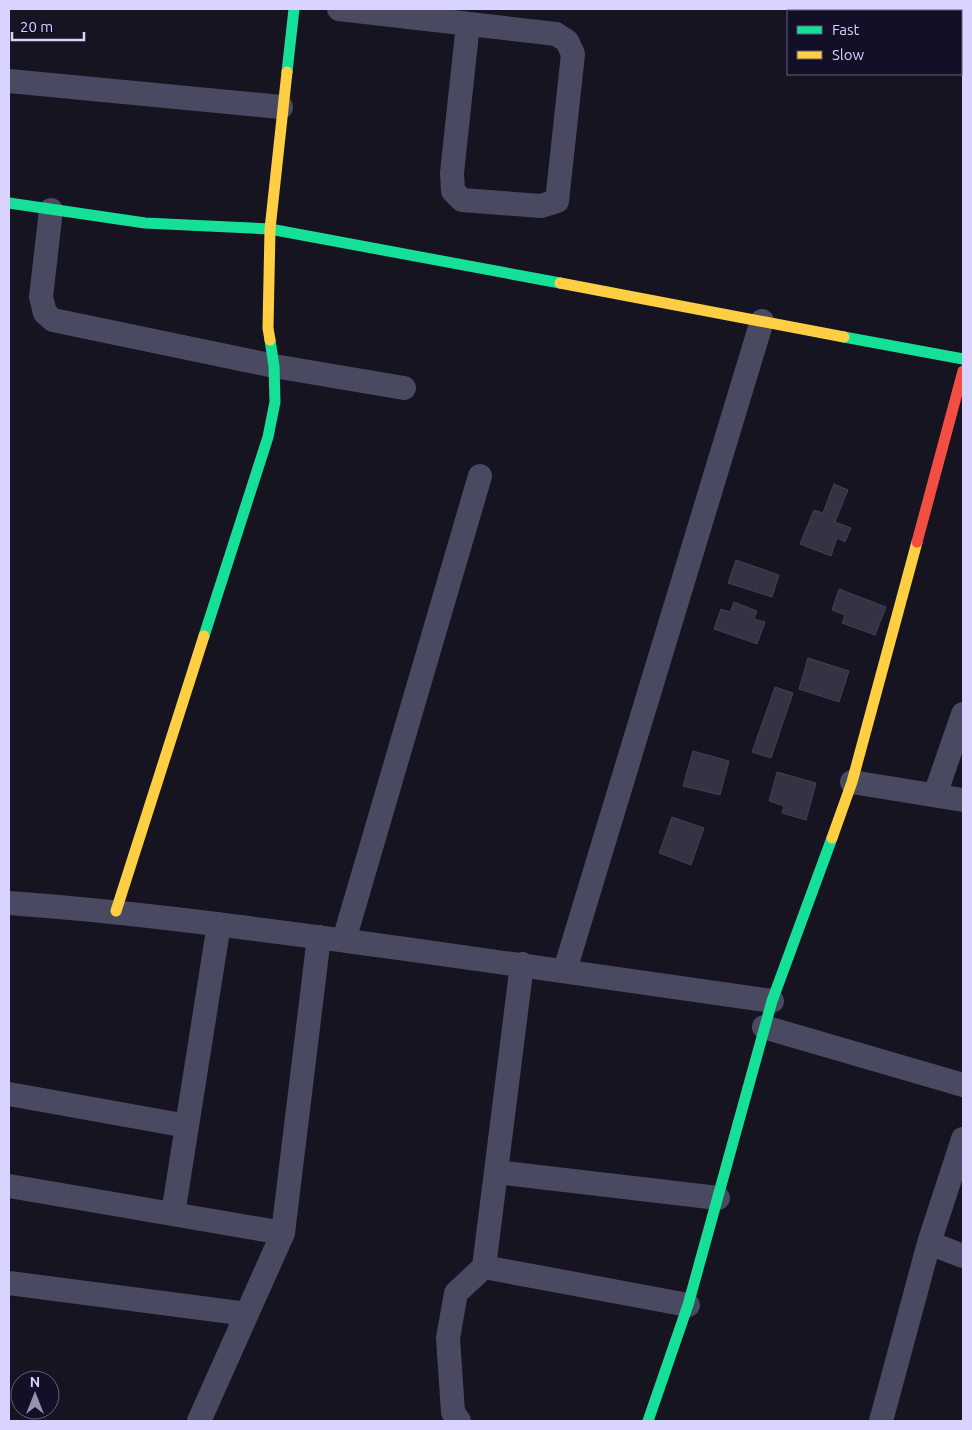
<svg xmlns="http://www.w3.org/2000/svg" width="972" height="1430" viewBox="0 0 972 1430" font-family="Ubuntu,sans-serif">
<style>
.building{fill:#343243;stroke:#433f54}
.lines{fill:none;stroke-linecap:round;stroke-linejoin:round}
.street{stroke:#4a4962;stroke-width:24}
.fast{stroke:#16e098;stroke-width:11}
.slow{stroke:#ffcf43;stroke-width:11}
.jam{stroke:#f24e42;stroke-width:11}
</style>
<rect width="100%" height="100%" fill="#161421"/>
<path class="building" d="M834,484L848,490L835,522L851,528L845,542L837,538L831,556L800,544L814,510L823,513Z
M736,560L779,575L772,597L728,583Z
M839,589L886,607L875,635L842,623L845,615L832,610Z
M734,602L757,611L754,619L765,622L757,644L714,629L721,609L730,612Z
M808,658L849,671L839,702L799,689Z
M775,687L793,693L771,758L752,752Z
M693,751L729,761L720,795L683,786Z
M777,772L816,783L806,820L782,813L784,806L769,801Z
M672,817L704,828L691,865L659,853Z"/>
<g class="lines">
<path class="street" d="M339,9L556,34L567,41L573,54L557,201L541,206L462,200L453,191L452,173L468,24
M9,81L281,107
M51,210L41,297L45,313L53,320L274,366L404,388
M852,782L963,800
M935,795L963,714
M9,903C122,911 234,926 347,941C489,960 631,980 772,1001
M344,940L480,476
M565,970L762,321
M764,1027L963,1085
M9,1094L187,1126
M496,1172L718,1198
M9,1186L283,1233
M173,1214L219,924
M929,1243L963,1256
M484,1267L688,1305
M9,1283L247,1314
M199,1421L283,1233L319,937
M459,1421L453,1412L448,1338L456,1293L484,1267L522,964
M881,1421L929,1243L963,1139"/>
<path class="fast" d="M287,72L294,9
M9,203L145,223L270,229L560,283
M844,337L963,359
M204,636L268,437L275,402L274,366L270,340
M648,1421L688,1305L772,1001L832,838"/>
<path class="slow" d="M560,283L844,337
M270,340L268,328L270,229L287,72
M832,838L852,782L917,542
M116,911L204,636"/>
<path class="jam" d="M917,542L963,371"/>
</g>
<rect width="972" height="1430" fill="none" stroke="#d9d4ff" stroke-width="20"/>
<rect x="787" y="10" width="175" height="65" fill="#130f26" stroke="#625e7d"/>
<rect x="797" y="26" width="25" height="8" fill="#16e098" stroke="#625e7d"/>
<text x="832" y="35" font-size="15" fill="#d9d4ff">Fast</text>
<rect x="797" y="51" width="25" height="8" fill="#ffcf43" stroke="#625e7d"/>
<text x="832" y="60" font-size="15" fill="#d9d4ff">Slow</text>
<g transform="translate(35 1395)"><circle r="24" fill="#130f26" stroke="#625e7d"/>
<path d="M0-4L9 19L0 12L-9 19Z" fill="#9591b1"/>
<text y="-8" font-size="14" font-weight="bold" text-anchor="middle" fill="#d9d4ff">N</text>
</g>
<path d="M12 32v8h72v-8" fill="none" stroke="#d9d4ff" stroke-width="2.5"/>
<text x="20" y="32" font-size="15" fill="#d9d4ff" stroke="#130f26" stroke-width="4" paint-order="stroke">20 m</text>
</svg>
